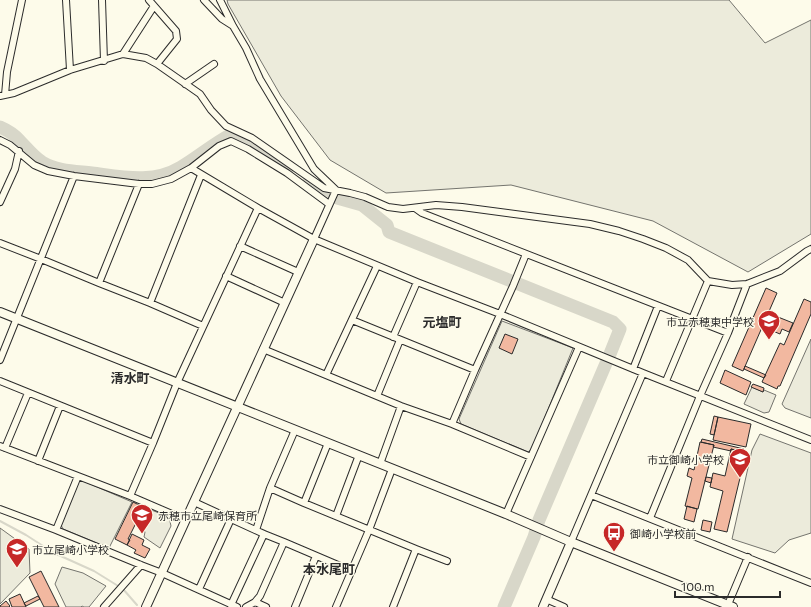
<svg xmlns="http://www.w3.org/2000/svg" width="811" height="607" viewBox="0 0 811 607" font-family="Commissioner,'Noto Sans JP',sans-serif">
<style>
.green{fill:#ecebdb;stroke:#74746e}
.parking{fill:#eceadb;stroke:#74746e}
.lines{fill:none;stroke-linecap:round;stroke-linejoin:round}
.stream{stroke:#d8d7c9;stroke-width:2}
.river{stroke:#d8d7c9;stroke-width:13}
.building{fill:#f2b8a0;stroke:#2b2b2b}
.minor-casing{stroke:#2b2b2b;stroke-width:8}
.tertiary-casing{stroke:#2b2b2b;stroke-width:10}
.minor{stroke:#fdfbea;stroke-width:6}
.tertiary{stroke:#fdfbea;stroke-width:8}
.labels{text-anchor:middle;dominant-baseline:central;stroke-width:3;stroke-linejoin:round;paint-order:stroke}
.poi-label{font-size:11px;fill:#2b2b2b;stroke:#fdfbea;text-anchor:start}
.quarter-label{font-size:13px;font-weight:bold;fill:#2b2b2b;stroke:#fdfbea}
</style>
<rect width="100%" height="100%" fill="#fdfbea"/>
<path class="green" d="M227,0H729L765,43L811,20V234L748,272L653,221L511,185L386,193L330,160L281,96L228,4Z
M502,321L573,348L532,449L528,452L461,424L459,419Z
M811,339V418L785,408L782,404Z
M760,434L811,453V533L789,540L775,553L732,539L752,450Z
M81,480L132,502L109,548L63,529L61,525L78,482Z
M149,509L169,517L171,526L160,548L144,537L145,532L141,526Z
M0,528L29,549L30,573L0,604Z
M62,567L83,573L106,586L89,607H84L82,606L81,607H66L55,584Z"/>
<path class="parking" d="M752,387L763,392L764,390L776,395L769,412L764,413L744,404Z"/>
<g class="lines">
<path class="stream" d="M0,521L26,535L54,553L94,571L123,589L137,605"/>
<path class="river" d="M0,127C7,130 15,135 20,141C27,148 33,156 42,162C57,171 75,171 92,173C123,177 153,184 181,167C198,157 213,144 230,135C251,141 271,154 289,167
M309,181L330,196L362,205L387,225L389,232L613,322L620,329L610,354L539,520L534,537L504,607"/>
</g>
<path class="building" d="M766,288L777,293L743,371L732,366Z
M804,299L811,302V314L780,386H778L777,389L762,382L780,343L784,345Z
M768,313L793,323L789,332L782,329L780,334L768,329L772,320L766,318Z
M505,334L518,339L512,354L499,348Z
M745,366L766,375L764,378L744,369Z
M725,370L751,382L746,395L720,383Z
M753,384L764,388L763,392L751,387Z
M714,416L718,417L714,435L710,434Z
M718,417L751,424L746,447L713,440Z
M702,439L744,449L743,452L731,449V451L713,447L714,445L701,442Z
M700,442L714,445L698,509L685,506L692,478L687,476L689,468L694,470Z
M731,449L746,453L727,532L714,529L723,491L710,487L713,473L725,476Z
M706,477L712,478L711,483L705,481Z
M133,502L145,508L140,518L139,517L128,539L130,540L127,545L115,539Z
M687,506L697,509L694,522L684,519Z
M703,520L712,522L710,532L701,530Z
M132,534L144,540L142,545L150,549L145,558L134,553L136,550L127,545Z
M41,571L59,607H44L29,577Z
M20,594L26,607H12L9,599Z
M38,596L40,599L26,606L24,603Z
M6,601L10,606L9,607H0V606Z"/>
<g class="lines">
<g class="minor-casing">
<path id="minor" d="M66,0L70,70
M102,0L104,61
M149,0L176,31L177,39L157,64
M204,0L222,19L233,26
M220,0L233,26L246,48L260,79L314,169L336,190
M123,54L154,6
M185,84L214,64
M5,95L7,72L22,0
M0,96L14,93L70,70L123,54L146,58L157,64L200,94L211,110L226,126L252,138L324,188L350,193L365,197L388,207L403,209L436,205L462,207L590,224L619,231L643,239L666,248L688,260L708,281L732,285L747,284L780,271L807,251L811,249
M0,140L10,145L34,165L48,171L74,176L139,184H152L171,179L191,168L219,146L231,141L248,149L287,173L329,204
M191,168L258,208L314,239L417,282L500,314L643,373L811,440
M0,202L15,169L19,151
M415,208L422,213L728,333
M314,239L336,190
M0,243L41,259L99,283L150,303L203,326
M240,246L298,272
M226,276L285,303
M99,283L139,184
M150,303L201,175
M352,320L475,370
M393,337L417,282
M263,349L401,406L452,424L531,457
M0,360L74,176
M633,369L658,306
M326,375L377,266
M0,381L153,443
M666,381L708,281
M377,396L400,340
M452,424L475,370L513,286L526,254
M0,446L130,496L186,520
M5,448L28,393
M38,461L60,406
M380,464L401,406
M270,488L304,503L416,549L393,607
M591,495L811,583
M130,496L153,443L177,383L258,208
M194,502L264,534L284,542L260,596L255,602L246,607
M304,503L328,443
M0,509L56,530L141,565L162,573L237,607
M506,514L579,347
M336,516L359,455
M650,518L700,396L728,333L747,284
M56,530L78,476
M256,530L270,488L295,430
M284,542L352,571
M571,542L643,373
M416,549L447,561
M199,589L231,519
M546,599L564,607
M255,602L266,607
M231,605L264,534
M104,607L141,565
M295,607L316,556
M336,607L369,530L392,469
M727,607L748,557"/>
</g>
<g class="tertiary-casing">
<path id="tertiary" d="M0,312L506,514L571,542L733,607
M146,607L314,239
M543,607L571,542"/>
</g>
<use href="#minor" class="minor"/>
<use href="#tertiary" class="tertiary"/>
</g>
<defs>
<g id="school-pin" transform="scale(1.15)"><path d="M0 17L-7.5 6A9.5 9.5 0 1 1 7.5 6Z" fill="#c62828" stroke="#fdfbea"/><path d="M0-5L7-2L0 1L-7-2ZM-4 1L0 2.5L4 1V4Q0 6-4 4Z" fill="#fff"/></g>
<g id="bus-pin" transform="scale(1.15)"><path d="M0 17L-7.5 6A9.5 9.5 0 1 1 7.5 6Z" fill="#c62828" stroke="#fdfbea"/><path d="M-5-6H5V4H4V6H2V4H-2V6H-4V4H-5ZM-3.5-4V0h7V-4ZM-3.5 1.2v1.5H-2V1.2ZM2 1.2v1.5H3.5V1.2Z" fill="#fff"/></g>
</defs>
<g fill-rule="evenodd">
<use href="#school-pin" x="769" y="321"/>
<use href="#school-pin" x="740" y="459"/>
<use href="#school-pin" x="142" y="515"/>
<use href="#bus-pin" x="614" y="533"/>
<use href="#school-pin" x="17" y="549"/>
</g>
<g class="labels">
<g class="poi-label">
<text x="754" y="321" text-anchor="end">市立赤穂東中学校</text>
<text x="724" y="459" text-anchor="end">市立御崎小学校</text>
<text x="158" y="515">赤穂市立尾崎保育所</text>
<text x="630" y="533">御崎小学校前</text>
<text x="32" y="549">市立尾崎小学校</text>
</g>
<g class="quarter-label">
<text x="442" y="322">元塩町</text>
<text x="130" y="378">清水町</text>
<text x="329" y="569">本水尾町</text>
</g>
</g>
<path d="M675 591v6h105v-6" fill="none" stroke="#2b2b2b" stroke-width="2"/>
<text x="681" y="591" font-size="12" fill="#2b2b2b" stroke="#fdfbea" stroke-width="3" paint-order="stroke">100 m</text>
</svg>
